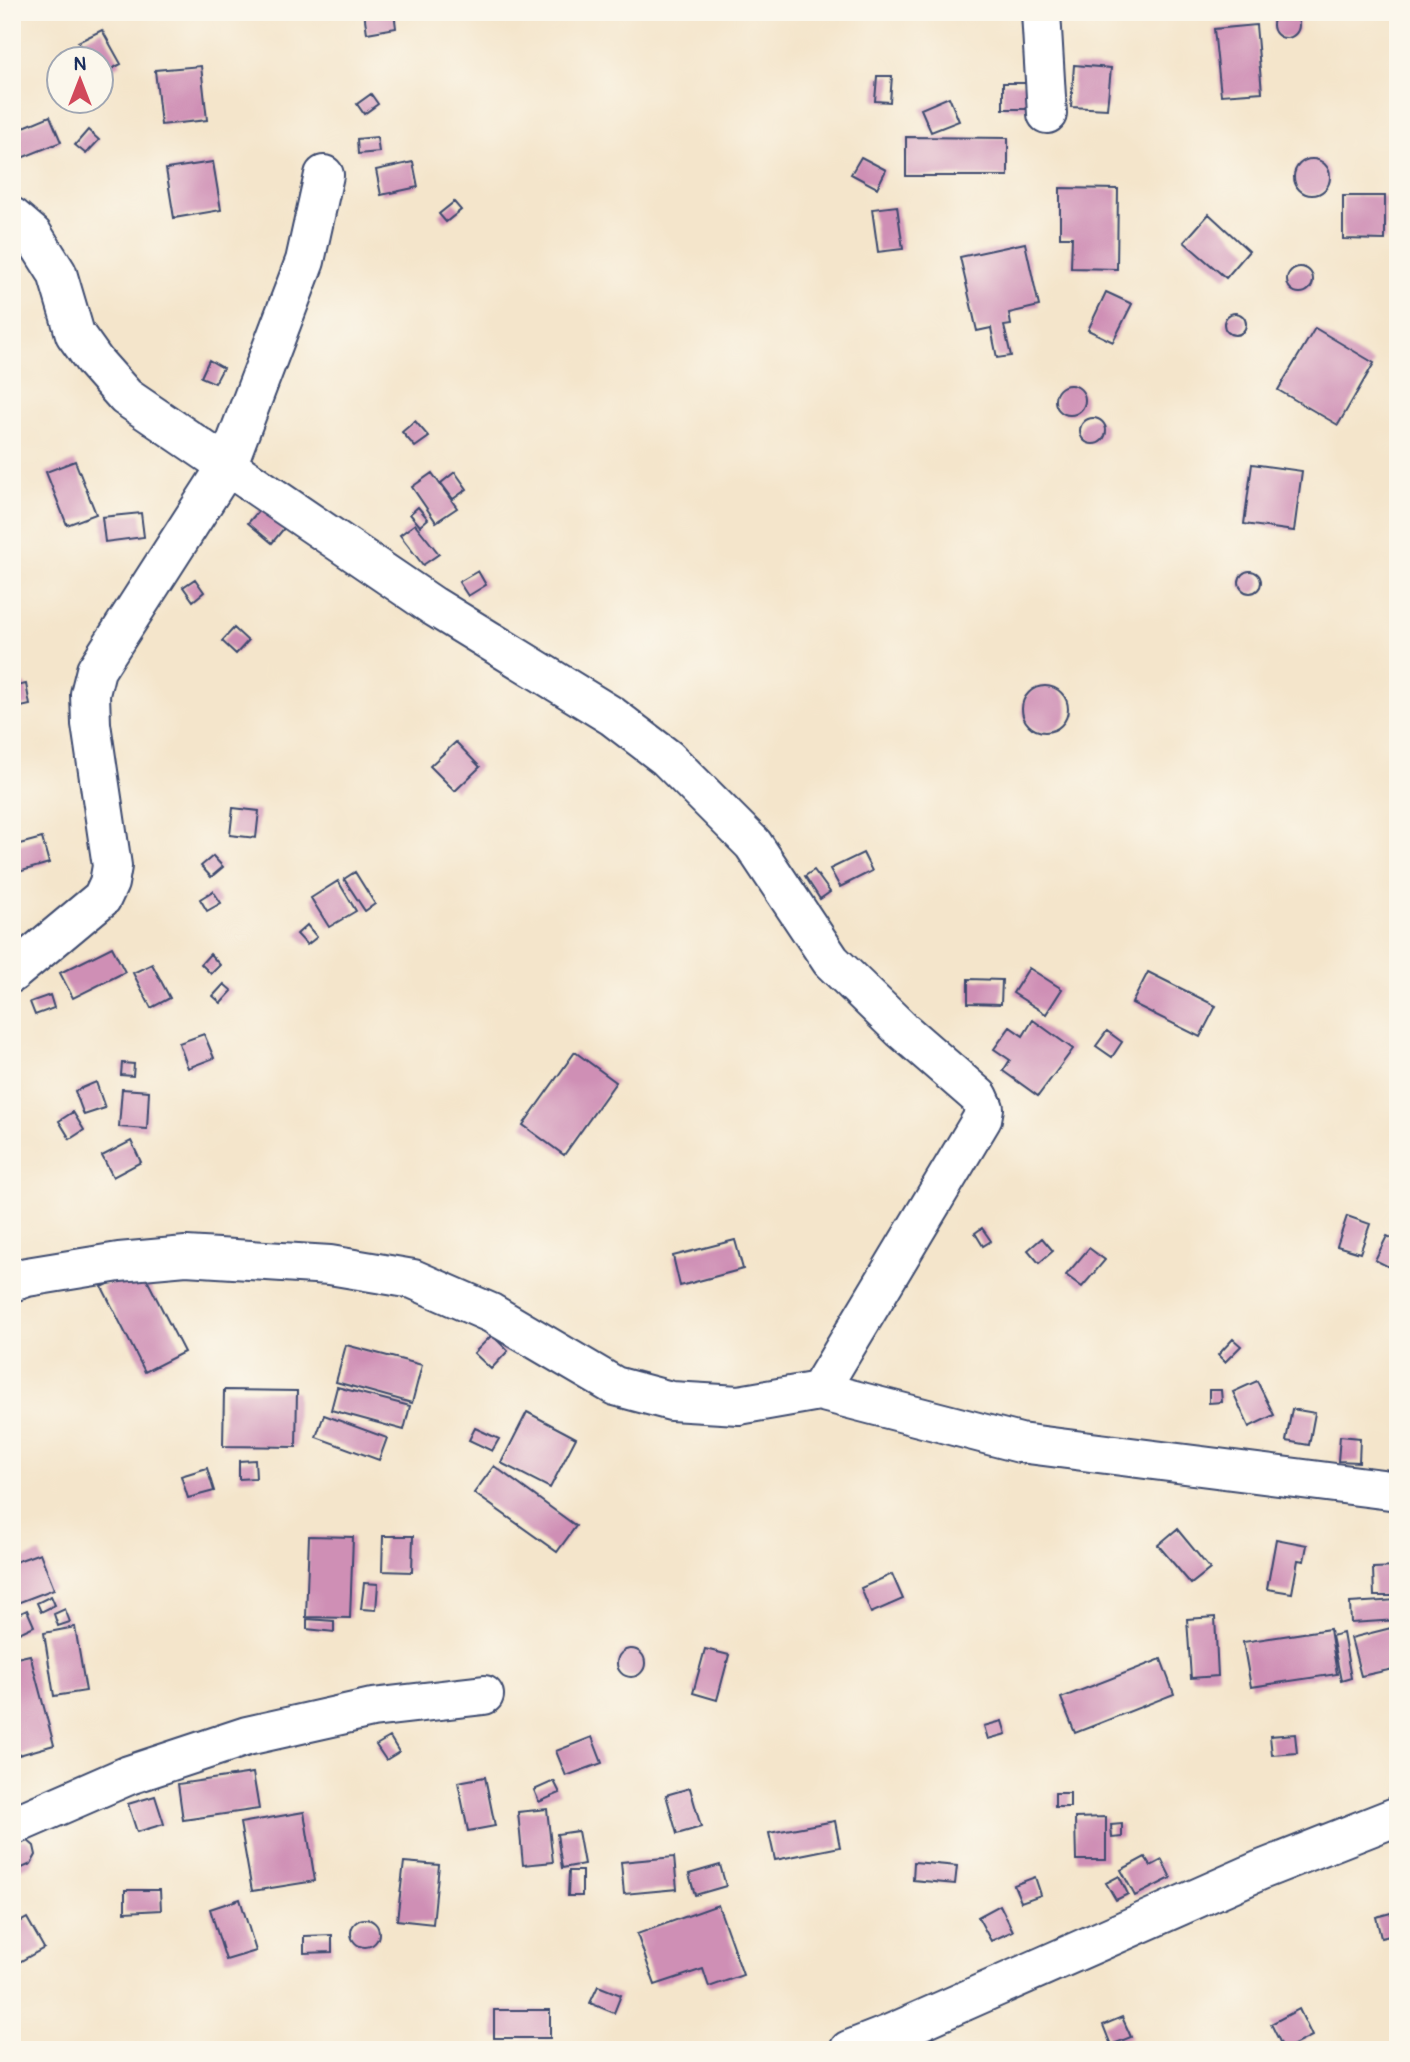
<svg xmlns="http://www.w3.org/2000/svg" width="1410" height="2062" viewBox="0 0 1410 2062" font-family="Pangolin,sans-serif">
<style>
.building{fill:#cf8fb5}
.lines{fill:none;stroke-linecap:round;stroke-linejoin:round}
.minor-casing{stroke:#3c4a6e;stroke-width:42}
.minor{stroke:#fff;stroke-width:38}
</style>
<rect width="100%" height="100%" fill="#fbf7ec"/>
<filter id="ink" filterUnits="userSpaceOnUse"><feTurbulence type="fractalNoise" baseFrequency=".0143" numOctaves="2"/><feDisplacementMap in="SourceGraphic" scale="14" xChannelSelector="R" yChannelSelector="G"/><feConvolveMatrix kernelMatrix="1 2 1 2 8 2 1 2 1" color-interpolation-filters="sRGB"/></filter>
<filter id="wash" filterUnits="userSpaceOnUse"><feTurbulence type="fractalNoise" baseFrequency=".00686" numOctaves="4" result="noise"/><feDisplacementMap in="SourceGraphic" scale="28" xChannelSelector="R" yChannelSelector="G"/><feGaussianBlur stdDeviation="1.57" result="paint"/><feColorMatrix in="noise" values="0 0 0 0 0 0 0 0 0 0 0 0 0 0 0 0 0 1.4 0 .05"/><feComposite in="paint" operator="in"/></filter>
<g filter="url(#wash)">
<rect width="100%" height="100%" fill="#f4e5cb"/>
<g id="blocks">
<path class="building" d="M364,12H394L396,28L367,33Z
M1273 25a13 13 0 1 1 26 0a13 13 0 1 1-26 0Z
M1256,25L1262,92L1221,95L1214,29Z
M102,30L121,64L102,74V60H88L78,42Z
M1074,65L1111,68L1107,109L1071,107Z
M201,66L207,120L161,125L155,70Z
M877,76H892L890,102L875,101Z
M1003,83H1031V109H1003Z
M371,94L378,104L364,114L357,104Z
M949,97L959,121L931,132L921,109Z
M50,116L61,142L14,161L12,156V132Z
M88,130L99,140L86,154L75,145Z
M377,137L379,152L358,154L357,139Z
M906,137L1008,138V176H906Z
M861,157L886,170L877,188L851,174Z
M1294 177a18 18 0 1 1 36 0a18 18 0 1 1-36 0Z
M213,162L221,210L174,218L166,169Z
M413,162L418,187L381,195L376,170Z
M1060,188L1118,189L1117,269L1071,268L1072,237H1060Z
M1343,196H1385V240L1343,239Z
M454,202L461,210L446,222L439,214Z
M897,206L903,249L878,252L872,209Z
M1209,214L1249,251L1226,278L1184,242Z
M1025,243L1039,306L1009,313L1011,325L1004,326L1011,356L997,358L991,328L977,331L960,257Z
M1287 280a13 13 0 1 1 26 0a13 13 0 1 1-26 0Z
M1106,292L1132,304L1113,342L1088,330Z
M1224 324a11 11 0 1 1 22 0a11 11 0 1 1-22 0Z
M1315,328L1374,363L1338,425L1278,390Z
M209,360L223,368L215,383L201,377Z
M1055 400a15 15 0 1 1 30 0a15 15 0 1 1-30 0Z
M1080 431a13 13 0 1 1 26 0a13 13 0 1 1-26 0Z
M415,421L429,437L415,447L402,432Z
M75,461L96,514L67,525L46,472Z
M1252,464L1302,471L1294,531L1244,524Z
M455,472L467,489L453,499L441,483Z
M432,473L457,508L436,522L412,487Z
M262,507L285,527L272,543L248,523Z
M418,507L428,519L420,526L410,514Z
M141,513L144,537L105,542L102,517Z
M415,524L439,554L423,565L400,535Z
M1239 582a11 11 0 1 1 22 0a11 11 0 1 1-22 0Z
M478,571L486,585L468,596L459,582Z
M195,579L204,592L193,601L183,587Z
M234,628L248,641L236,654L222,641Z
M26,684L30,705L12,709V687Z
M1022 709a23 23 0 1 1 46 0a23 23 0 1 1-46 0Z
M456,742L480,767L455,791L430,766Z
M233,808L259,811L256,838L230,835Z
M42,838L49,863L12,874V846Z
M863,853L872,871L840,887L830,869Z
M213,856L223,867L211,877L201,866Z
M814,870L830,892L820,899L805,876Z
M355,872L375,904L365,911L344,879Z
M338,881L356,911L329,927L311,898Z
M213,891L221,903L207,911L200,899Z
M307,925L317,937L307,945L297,934Z
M112,947L125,972L73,998L60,973Z
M210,954L220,965L211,974L201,964Z
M152,964L170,998L151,1008L133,973Z
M1029,968L1062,989L1046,1014L1013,993Z
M1148,972L1216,1006L1200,1037L1132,1003Z
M968,979L1002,980L1001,1004L968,1003Z
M224,984L232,991L221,1003L213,996Z
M50,995L54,1008L35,1015L30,1002Z
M1033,1020L1073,1049L1038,1096L1003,1071L1010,1060L994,1049L1010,1027L1023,1036Z
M1107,1031L1122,1042L1112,1057L1096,1046Z
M204,1034L214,1058L188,1068L179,1043Z
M575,1052L616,1082L564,1155L523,1125Z
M122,1063L134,1064L133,1076L121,1075Z
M96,1082L105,1108L84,1115L75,1091Z
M122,1089L149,1091L147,1129L119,1127Z
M73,1112L84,1130L70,1139L59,1121Z
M131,1141L141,1162L113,1177L102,1156Z
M1347,1216L1370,1224L1360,1253L1337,1246Z
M982,1228L991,1241L983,1246L975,1233Z
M1387,1236L1398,1241V1248L1389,1267L1375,1260Z
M1042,1238L1053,1251L1039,1263L1028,1250Z
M735,1240L743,1269L680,1286L673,1256Z
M1089,1248L1105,1260L1082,1287L1066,1275Z
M141,1268L184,1352L145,1372L102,1287Z
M492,1335L508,1351L491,1369L474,1353Z
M1233,1339L1241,1346L1225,1362L1218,1355Z
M346,1345L422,1365L412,1403L336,1382Z
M1257,1381L1274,1415L1249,1427L1233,1392Z
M337,1387L410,1406L404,1430L331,1410Z
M224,1390L297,1391L296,1447L223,1446Z
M1209,1390H1221L1222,1402L1209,1403Z
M1292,1409L1315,1413L1309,1445L1286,1441Z
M527,1412L576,1438L550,1488L501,1463Z
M324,1415L387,1438L379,1460L316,1437Z
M475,1428L499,1439L492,1451L469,1440Z
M1340,1436L1360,1438L1359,1462L1338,1461Z
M255,1460L256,1478L239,1479V1461Z
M494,1466L576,1526L557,1552L474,1493Z
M207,1468L214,1491L188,1498L181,1476Z
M1177,1529L1210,1569L1191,1584L1158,1545Z
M309,1536L353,1537L350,1618L306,1617Z
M383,1536H413L412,1572L382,1571Z
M1276,1539L1307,1545L1304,1561L1298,1560L1292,1593L1267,1589Z
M40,1553L54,1589L12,1605V1563Z
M1398,1567V1596H1374L1373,1568Z
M892,1574L903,1599L871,1613L861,1588Z
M364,1583L378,1584L376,1610L361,1609Z
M51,1596L55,1605L41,1612L37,1603Z
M1398,1600V1620L1351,1623L1350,1603Z
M65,1609L70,1622L58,1626L54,1614Z
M27,1610L34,1626L15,1635L12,1628V1617Z
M1215,1617L1218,1676L1191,1678L1187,1619Z
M307,1619L334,1621V1632L307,1629Z
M75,1627L86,1691L54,1696L44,1633Z
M1391,1628L1398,1658V1668L1361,1676L1351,1638Z
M1330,1629L1337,1674L1251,1687L1243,1642Z
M1343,1633L1351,1678L1341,1681L1332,1636Z
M705,1649L729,1655L717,1700L693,1693Z
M617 1663a14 14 0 1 1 28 0a14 14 0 1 1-28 0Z
M30,1655L54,1745L12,1757V1659Z
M1161,1659L1174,1694L1075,1733L1061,1698Z
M1002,1721L1006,1734L988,1739L984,1726Z
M1295,1734L1297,1753L1272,1755L1270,1736Z
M390,1737L399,1752L386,1760L376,1745Z
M592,1737L602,1763L566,1776L556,1751Z
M253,1773L259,1809L183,1820L178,1784Z
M485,1777L495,1826L468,1831L458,1782Z
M554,1781L560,1793L539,1802L534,1790Z
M690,1788L701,1827L677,1834L666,1795Z
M1055,1793H1070V1807H1055Z
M155,1796L164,1824L137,1832L128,1804Z
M547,1809L553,1862L523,1865L518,1812Z
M304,1812L315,1881L252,1891L240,1823Z
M1106,1817V1860H1076L1075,1818Z
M835,1821L840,1847L775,1860L769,1833Z
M1122,1824V1837L1112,1838L1111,1825Z
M578,1831L584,1864L562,1868L557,1834Z
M12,1840H27L34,1846L36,1855L31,1864L22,1868L12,1866Z
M674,1857L677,1889L624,1894L621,1862Z
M1145,1857L1151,1866L1162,1860L1171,1878L1135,1896L1121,1870Z
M404,1862L439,1865L433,1924L397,1920Z
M914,1862L957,1866L955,1884L913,1880Z
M720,1865L726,1886L695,1895L689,1874Z
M569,1871H582V1896H568Z
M1119,1876L1128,1894L1116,1900L1106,1883Z
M1035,1877L1041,1895L1021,1902L1014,1885Z
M125,1890H160L161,1910L125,1912Z
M240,1899L256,1951L226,1960L210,1909Z
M718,1905L743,1975L709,1987L703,1969L655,1985L637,1934Z
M1000,1905L1013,1931L991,1941L978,1917Z
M1398,1911V1934L1381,1938L1376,1917Z
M27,1918L44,1948L12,1966V1926Z
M351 1933a14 14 0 1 1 28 0a14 14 0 1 1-28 0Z
M332,1935V1952L304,1953V1936Z
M598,1986L621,1995L614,2013L590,2003Z
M1299,2009L1312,2036L1284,2050L1271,2024Z
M494,2010H550V2038H494Z
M1122,2017L1131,2037L1111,2045L1103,2025Z"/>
</g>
</g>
<g filter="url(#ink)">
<use href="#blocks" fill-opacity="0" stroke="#3c4a6e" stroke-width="2"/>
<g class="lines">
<g class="minor-casing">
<path id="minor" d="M1041,12L1047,114
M12,217L33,235L57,273L75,334L95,362L126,397L433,606L612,716L667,758L753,844L831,961L902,1030L979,1097L984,1108L982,1119L819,1391
M12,973L102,898L109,883L112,866L91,724L90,694L96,670L227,466L305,261L324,175
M12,1282L27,1277L119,1262L186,1256L330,1265L413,1279L491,1313L615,1386L671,1401L739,1405L819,1391L1020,1443L1398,1491
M12,1826L129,1775L247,1736L372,1708L484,1695
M849,2050L890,2034L1261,1870L1398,1816"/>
</g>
<use href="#minor" class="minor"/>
</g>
</g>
<rect width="1410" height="2062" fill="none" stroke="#fbf7ec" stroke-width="42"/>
<g transform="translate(80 80)"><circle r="33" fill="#fbf7ec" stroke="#a1a7b3" stroke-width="2"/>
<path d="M0-5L12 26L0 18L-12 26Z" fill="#d1495b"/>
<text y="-10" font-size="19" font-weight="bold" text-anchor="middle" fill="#1b2f5e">N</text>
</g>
</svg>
